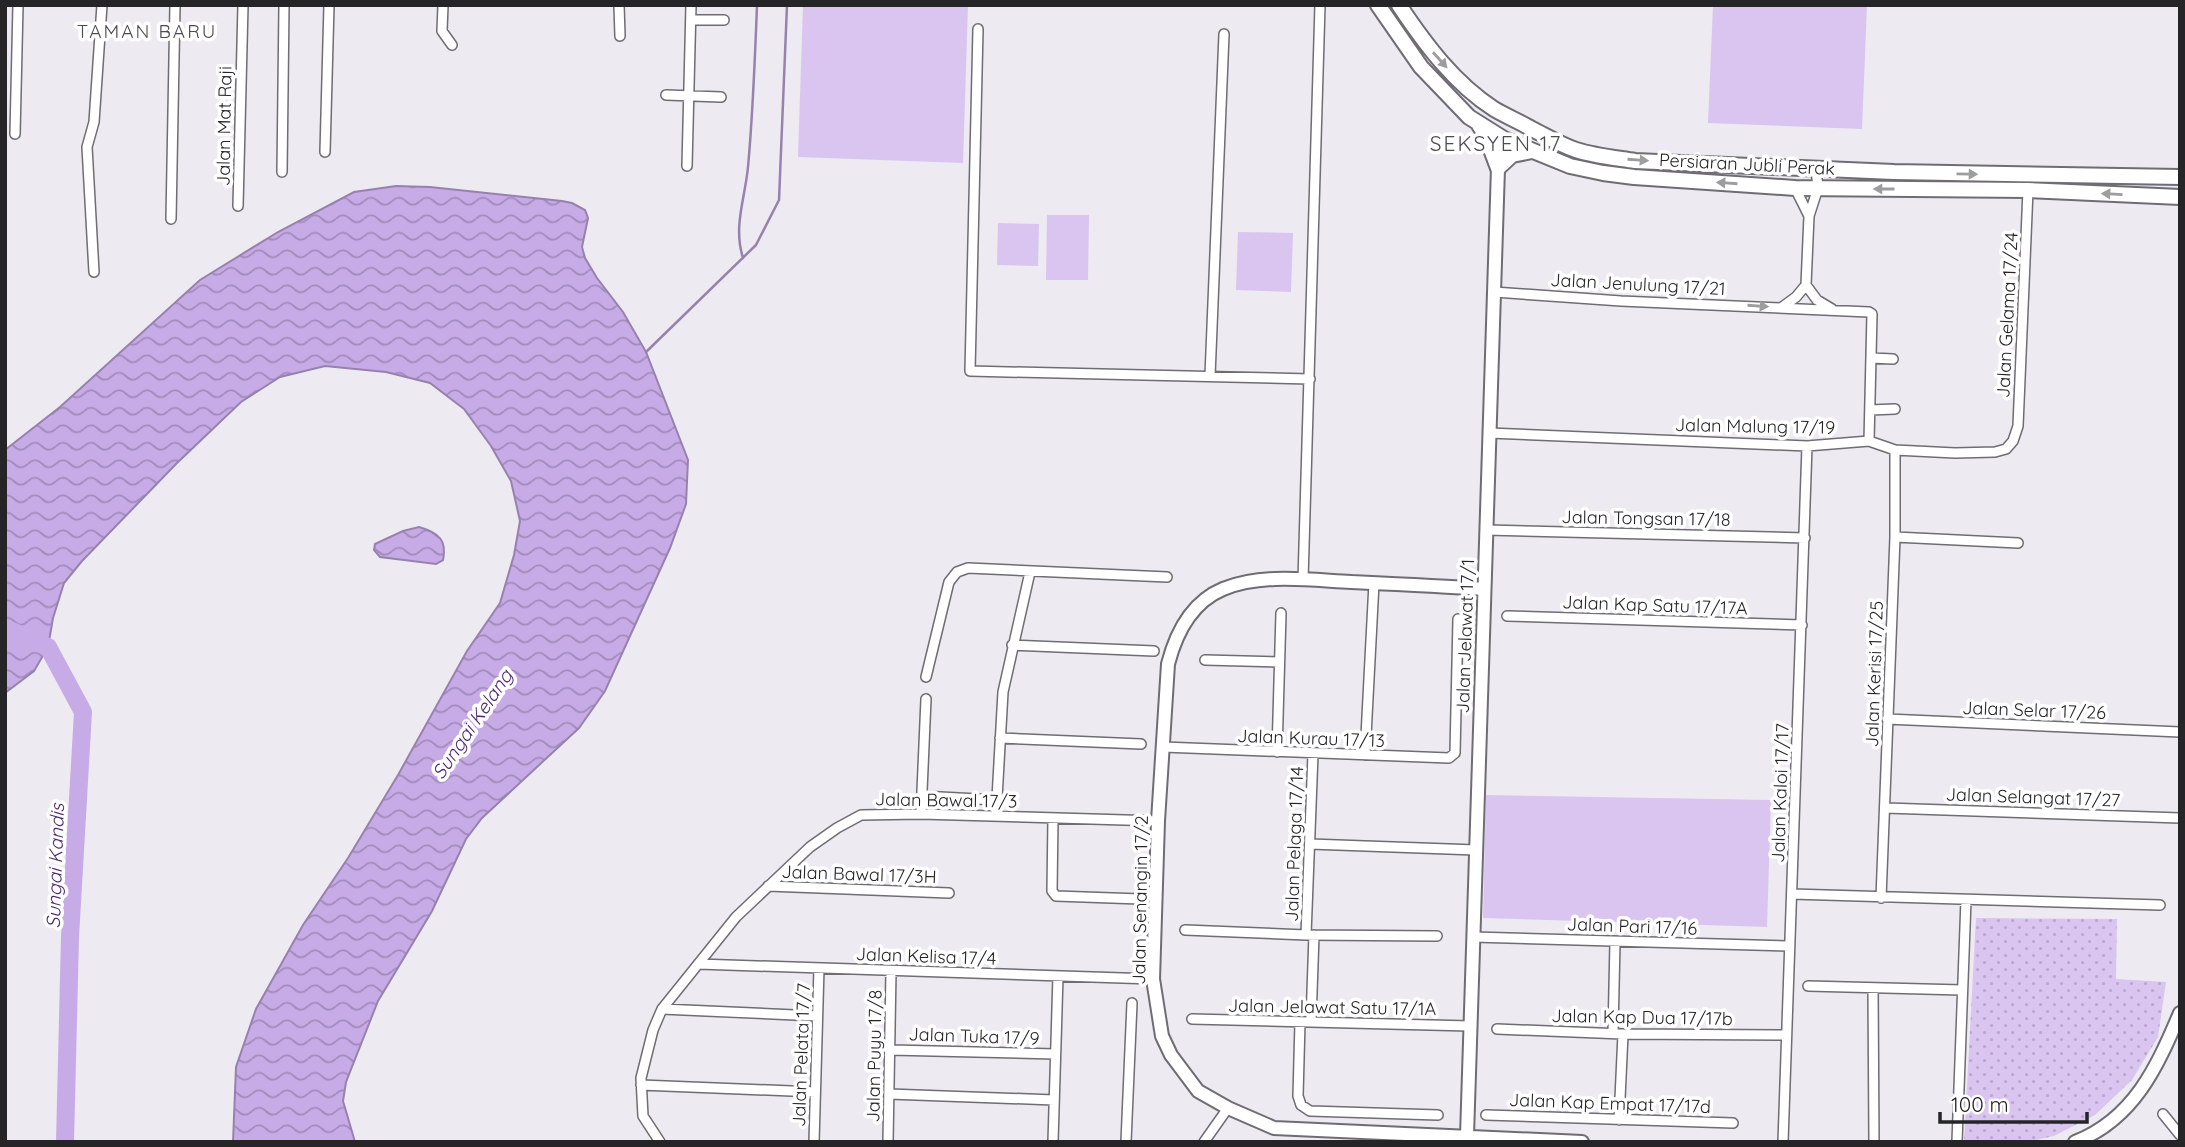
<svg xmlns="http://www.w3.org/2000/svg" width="2185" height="1147" viewBox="0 0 2185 1147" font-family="Quicksand,sans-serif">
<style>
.grass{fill:#d9c5f0}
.park{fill:url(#park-dots)}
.water{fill:url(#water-waves);stroke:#9682ad;stroke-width:2}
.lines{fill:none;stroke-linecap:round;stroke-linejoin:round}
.stream{stroke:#9682ad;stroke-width:2.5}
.river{stroke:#c7abe7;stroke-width:18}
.street-casing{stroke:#6f6c73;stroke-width:12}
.secondary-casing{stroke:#6f6c73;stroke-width:16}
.primary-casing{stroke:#6f6c73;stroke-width:18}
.street{stroke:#fff;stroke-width:9}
.secondary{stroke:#fff;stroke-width:12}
.primary{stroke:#fff;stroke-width:14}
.oneway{fill:#9d9c9e}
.labels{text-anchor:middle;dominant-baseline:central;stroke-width:7;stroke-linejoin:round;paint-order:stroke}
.street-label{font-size:18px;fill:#252427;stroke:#fff}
.neighbourhood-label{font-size:19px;letter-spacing:2px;fill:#4d4a50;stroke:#fff}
.water-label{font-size:19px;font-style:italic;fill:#4e286e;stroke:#fff}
.quarter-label{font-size:21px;letter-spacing:2px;fill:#4d4a50;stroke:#fff}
</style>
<defs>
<pattern id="park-dots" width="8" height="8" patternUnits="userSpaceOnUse" patternTransform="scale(1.75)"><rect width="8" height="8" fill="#d9c5f0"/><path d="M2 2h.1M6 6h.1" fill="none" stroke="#baa9ce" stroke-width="1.8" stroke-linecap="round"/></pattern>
<pattern id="water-waves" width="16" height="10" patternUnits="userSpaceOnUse" patternTransform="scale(1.75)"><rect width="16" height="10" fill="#c7abe7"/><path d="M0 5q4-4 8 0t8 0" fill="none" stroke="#a18bbb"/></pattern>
</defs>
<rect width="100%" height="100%" fill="#edeaf2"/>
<path class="grass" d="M803,5H968L963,163L798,157Z
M1713,5H1867L1862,129L1708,123Z
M1047,215H1089L1088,280H1046Z
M998,223L1039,224L1038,266L997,265Z
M1238,232L1293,233L1291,292L1236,290Z
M1486,795L1771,800L1767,927L1483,918Z"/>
<path class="park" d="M1976,918L2117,919L2116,979L2166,982L2158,1037L2132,1080L2095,1115L2054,1136L2026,1142H1964Z"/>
<path class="water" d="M396,186L430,187L562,201L572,203L585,210L588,218L582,247L585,258L597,278L623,312L646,352L688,460L686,504L670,548L605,691L579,728L482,818L466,839L432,911L378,1001L346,1082L343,1101L355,1142H233L236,1067L256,1009L303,925L348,858L398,775L467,651L500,603L514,555L520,521L511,481L491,446L464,409L430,383L386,372L325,366L280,377L241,402L176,464L82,561L64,583L53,618L48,647L34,671L5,693V450L60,407L200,280L278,232L354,192Z
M419,527C439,533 447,540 443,560L436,564L380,557L374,550L375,544L403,531Z"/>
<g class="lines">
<path class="stream" d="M743,258C733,226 745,199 748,167C753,113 755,59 757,5
M646,352L756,245L779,200L787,5"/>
<path class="river" d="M5,628L48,647L83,712L70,937L65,1142"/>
<g class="street-casing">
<path id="street" d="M443,5L442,31L452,45
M619,5L620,36
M691,20H724
M978,29L970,371L1310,379
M666,95L721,97
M15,134L18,5
M325,152L329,5
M687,166L691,5
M282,172L284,5
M1795,188L1809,216
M238,206L243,5
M171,219L175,5
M94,272L87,147L94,122L102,5
M1806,285L1817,300L1832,309
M1494,292L1621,301L1869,312L1872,314L1869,441
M1781,308L1796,297L1806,285L1809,216L1818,188L1816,169
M1871,358L1893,359
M1210,376L1224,34
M1870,410L1895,409
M1489,433L1807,446L1869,441L1895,450L1955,453L1995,452L2006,449L2013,441L2018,426L2028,190
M1486,530L1805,538
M1895,537L2018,543
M1303,580L1320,5
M1507,616L1802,625
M1012,645L1154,651
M1205,660L1279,662
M926,677L949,582L957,572L968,568L1167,577
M1887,719L2180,732
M1000,738L1141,744
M1163,747L1449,758L1455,753L1458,619
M1277,752L1281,613
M1365,755L1374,583
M922,796L996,800
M1886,808L2180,818
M921,814L926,699
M996,816L1003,692L1030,572
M1053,818L1052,891L1056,896L1140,899
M1310,844L1476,850
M768,886L949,893
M1792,894L2160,905
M1881,898L1895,537V450
M1185,930L1306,935L1437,936
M1306,935L1313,754
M1473,937L1789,946
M698,964L1153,979
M1808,986L1962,990
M1873,988L1874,1142
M662,1009L817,1016
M1192,1019L1470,1026
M1311,1021L1314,935
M1300,1022L1298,1096L1301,1105L1310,1111L1438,1115
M1497,1029L1623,1034L1786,1035
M1613,1033L1615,942
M891,1050L1055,1054
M641,1085L815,1092
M889,1094L1054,1100
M2163,1114L2180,1135
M1486,1115L1733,1123
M1619,1120L1623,1034
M660,1142L643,1116L641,1078L653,1030L662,1009L736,917L810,847L837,828L861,815L921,814L1158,821
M814,1142L819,968
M888,1142L891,971
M1053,1142L1058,976
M1126,1142L1132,1003
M1204,1142L1228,1108
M1783,1142L1807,446
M1957,1142L1966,900"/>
</g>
<g class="secondary-casing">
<path id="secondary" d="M1484,589C1440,586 1395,584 1351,582C1310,580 1262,573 1223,589C1192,602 1176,633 1168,664L1158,821L1153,979L1162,1036L1171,1055L1198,1091L1228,1108L1274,1128L1582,1142
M1467,1136L1498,168L1504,139
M2075,1142C2134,1119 2157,1067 2180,1013"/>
</g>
<g class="primary-casing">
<path id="primary" d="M1378,5L1421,67L1469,117L1504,139L1570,166L1603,173L1634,177L1795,188L2028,190L2180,197
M1399,5C1425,44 1454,83 1494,109C1506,116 1520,122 1532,129C1546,136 1561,145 1576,150C1595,156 1616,158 1635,161L1894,172L2180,177
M1479,125L1486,136L1498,168
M1498,168L1512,155L1532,151"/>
</g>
<use href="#street" class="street"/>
<use href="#secondary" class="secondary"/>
<use href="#primary" class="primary"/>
</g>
<defs><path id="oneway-solid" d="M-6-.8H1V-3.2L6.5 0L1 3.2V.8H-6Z" transform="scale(1.75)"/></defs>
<g class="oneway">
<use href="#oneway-solid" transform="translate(1440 60) rotate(48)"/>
<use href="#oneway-solid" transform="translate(1638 160) rotate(4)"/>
<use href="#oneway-solid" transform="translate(1967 174) rotate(1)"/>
<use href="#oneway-solid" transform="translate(1727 183) rotate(-176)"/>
<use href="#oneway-solid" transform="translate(1884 189) rotate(-180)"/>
<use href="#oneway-solid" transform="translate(2112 194) rotate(-177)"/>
<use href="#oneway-solid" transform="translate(1758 306) rotate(4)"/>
</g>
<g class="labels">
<g class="street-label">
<text transform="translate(224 126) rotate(-89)">Jalan Mat Raji</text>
<text transform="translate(1747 164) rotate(3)">Persiaran Jubli Perak</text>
<text transform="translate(1638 284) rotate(3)">Jalan Jenulung 17/21</text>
<text transform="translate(2007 315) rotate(-87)">Jalan Gelama 17/24</text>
<text transform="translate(1755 426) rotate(1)">Jalan Malung 17/19</text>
<text transform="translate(1646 518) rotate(1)">Jalan Tongsan 17/18</text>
<text transform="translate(1655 605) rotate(2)">Jalan Kap Satu 17/17A</text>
<text transform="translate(1465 636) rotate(-88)">Jalan Jelawat 17/1</text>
<text transform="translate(1874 674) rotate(-88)">Jalan Kerisi 17/25</text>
<text transform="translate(2034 710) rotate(2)">Jalan Selar 17/26</text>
<text transform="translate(1311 738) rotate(2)">Jalan Kurau 17/13</text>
<text transform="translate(1780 793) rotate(-88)">Jalan Kaloi 17/17</text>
<text transform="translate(2033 797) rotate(2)">Jalan Selangat 17/27</text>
<text transform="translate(946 800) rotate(1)">Jalan Bawal 17/3</text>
<text transform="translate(1294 844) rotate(-88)">Jalan Pelaga 17/14</text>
<text transform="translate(859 874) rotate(2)">Jalan Bawal 17/3H</text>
<text transform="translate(1140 900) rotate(-89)">Jalan Senangin 17/2</text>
<text transform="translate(1632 926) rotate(2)">Jalan Pari 17/16</text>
<text transform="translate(926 956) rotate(2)">Jalan Kelisa 17/4</text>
<text transform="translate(1332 1007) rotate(1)">Jalan Jelawat Satu 17/1A</text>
<text transform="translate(1642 1017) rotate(1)">Jalan Kap Dua 17/17b</text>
<text transform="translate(974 1036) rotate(2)">Jalan Tuka 17/9</text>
<text transform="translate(801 1055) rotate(-88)">Jalan Pelata 17/7</text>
<text transform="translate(874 1056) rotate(-89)">Jalan Puyu 17/8</text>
<text transform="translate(1610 1103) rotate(2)">Jalan Kap Empat 17/17d</text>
</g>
<g class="neighbourhood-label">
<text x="147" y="31">TAMAN BARU</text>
</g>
<g class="water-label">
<text transform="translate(472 724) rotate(-56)">Sungai Kelang</text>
<text transform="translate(55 866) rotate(-88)">Sungai Kandis</text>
</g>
<g class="quarter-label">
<text x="1496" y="143">SEKSYEN 17</text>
</g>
</g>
<rect width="2185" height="1147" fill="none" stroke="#252427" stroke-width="14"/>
<path d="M1940 1112v10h147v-10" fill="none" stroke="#252427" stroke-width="3.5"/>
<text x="1951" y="1112" font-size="21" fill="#252427" stroke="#ffffff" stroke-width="5" paint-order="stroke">100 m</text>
</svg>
